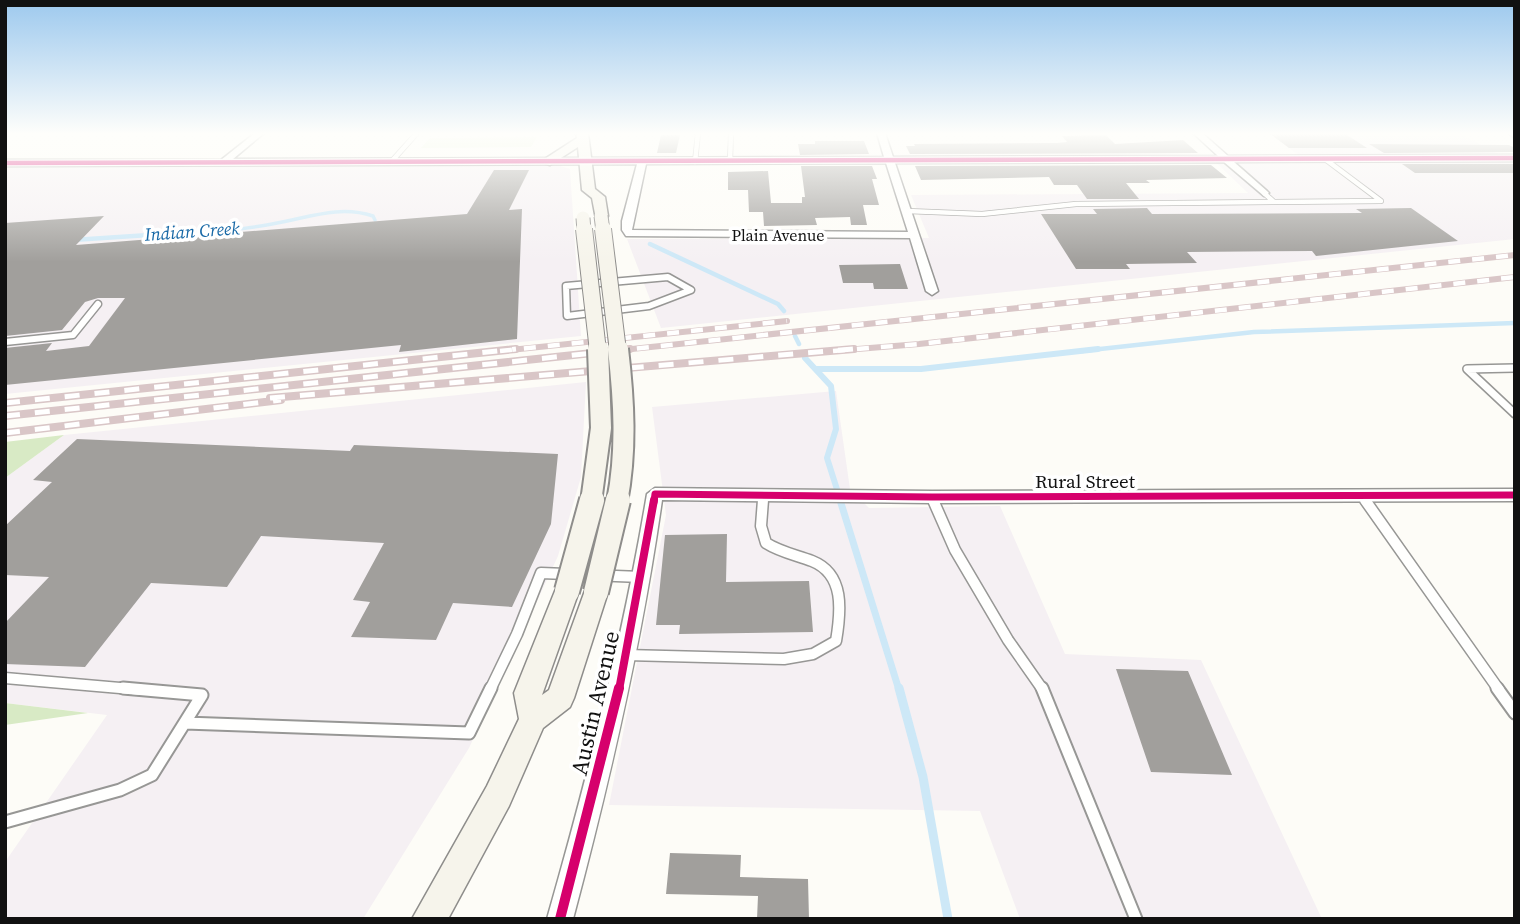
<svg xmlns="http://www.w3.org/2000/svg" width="1520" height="924" viewBox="0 0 1520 924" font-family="'Source Serif 4',serif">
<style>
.industrial{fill:#f5f0f3}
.green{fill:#e7f3d7}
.forest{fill:#d8eac5}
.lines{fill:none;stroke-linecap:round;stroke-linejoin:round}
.stream-far4{stroke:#cde8f7;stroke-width:3.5}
.stream-far3{stroke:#cde8f7;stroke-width:4.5}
.stream-far2{stroke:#cde8f7;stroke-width:6}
.stream-far1{stroke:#cde8f7;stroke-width:7}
.stream{stroke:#cde8f7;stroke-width:9}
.building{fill:#a19f9c}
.lane-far4-casing{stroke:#979795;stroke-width:6}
.lane-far3-casing{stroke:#979795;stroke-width:9}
.lane-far2-casing{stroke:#979795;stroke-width:10}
.lane-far1-casing{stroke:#979795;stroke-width:13}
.lane-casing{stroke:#979795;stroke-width:15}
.street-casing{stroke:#979795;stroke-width:3}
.secondary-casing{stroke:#8e8d8b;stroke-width:3}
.lane-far4{stroke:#fffffe;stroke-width:4.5}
.lane-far3{stroke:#fffffe;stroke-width:6}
.lane-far2{stroke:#fffffe;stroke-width:7}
.lane-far1{stroke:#fffffe;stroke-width:10}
.lane{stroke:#fffffe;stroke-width:11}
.street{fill:#fffffe;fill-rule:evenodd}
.secondary{fill:#f6f4eb;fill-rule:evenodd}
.rail-far1-casing{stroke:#d9c6c7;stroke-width:6}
.rail-casing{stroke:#d9c6c7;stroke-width:8}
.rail-far1{stroke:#fff;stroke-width:4.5;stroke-dasharray:12;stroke-linecap:butt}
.rail{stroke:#fff;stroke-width:5;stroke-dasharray:15;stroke-linecap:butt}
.secondary-bridge-far3-casing{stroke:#8e8d8b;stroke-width:15;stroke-linecap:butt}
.secondary-bridge-far2-casing{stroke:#8e8d8b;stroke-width:18;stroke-linecap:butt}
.secondary-bridge-far1-casing{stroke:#8e8d8b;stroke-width:24;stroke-linecap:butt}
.secondary-bridge-casing{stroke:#8e8d8b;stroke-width:28;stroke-linecap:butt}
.secondary-bridge-far3{stroke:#f6f4eb;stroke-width:13}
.secondary-bridge-far2{stroke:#f6f4eb;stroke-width:16}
.secondary-bridge-far1{stroke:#f6f4eb;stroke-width:20}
.secondary-bridge{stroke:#f6f4eb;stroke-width:24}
.cycleway-far3-casing{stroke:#fff;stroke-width:7}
.cycleway-far2-casing{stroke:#fff;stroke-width:11}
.cycleway-far1-casing{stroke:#fff;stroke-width:12}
.cycleway-casing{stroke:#fff;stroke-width:15}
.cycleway-far3{stroke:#d6006c;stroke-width:4.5}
.cycleway-far2{stroke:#d6006c;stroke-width:7}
.cycleway-far1{stroke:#d6006c;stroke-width:8}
.cycleway{stroke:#d6006c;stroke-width:10}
.labels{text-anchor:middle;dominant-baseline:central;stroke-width:7;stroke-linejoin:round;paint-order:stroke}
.far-street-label{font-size:16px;fill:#111;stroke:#fff}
.far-water-label{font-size:18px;font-style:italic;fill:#1768a6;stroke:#fff}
.street-label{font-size:19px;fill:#111;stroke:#fff}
.near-street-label{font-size:23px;fill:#111;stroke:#fff}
</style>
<rect width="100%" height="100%" fill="#fdfcf7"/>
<path class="industrial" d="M1269,133H1459L1502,156H1515V239L661,328L627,239L929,238L911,195L1248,193L1210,157L1300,156Z
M269,160L328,165L554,164L570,169L581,336L5,394V161Z
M586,382L581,477L558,556L469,748L363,919H5V862L107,715L5,703V478L64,435Z
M836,391L850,489L869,508L1000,506L1065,654L1201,660L1322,919H1020L980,811L609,805L666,515L652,407Z"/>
<path class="green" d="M537,137L531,147L421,148L430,138Z"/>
<path class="forest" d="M64,435L5,478V442Z
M5,703L88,713L5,725Z"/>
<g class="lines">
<path class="stream-far4" d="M223,231C241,229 259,227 277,223C310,217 340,205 373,216L375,220"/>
<path class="stream-far3" d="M73,240L240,229
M650,244L778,304L784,311
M795,336L799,344
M1082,351L1254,332L1515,323"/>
<path class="stream-far2" d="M805,358L831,386L836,429L827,458L841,502
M817,369H921L1098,349"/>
<path class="stream-far1" d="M840,500L899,690"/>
<path class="stream" d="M899,688L923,777L948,919"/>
</g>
<path class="building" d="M1269,133H1344L1367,148H1289Z
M661,135H680L676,153H657Z
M1106,135L1115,144L1183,140L1198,153L910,154L906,146H915L914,144L1057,143L1067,142L1062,136Z
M815,141H864L869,154L800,155L798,144H815Z
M1369,144L1509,145L1515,148V152L1384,153Z
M1402,164H1515V173H1415Z
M1211,165L1227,178L1146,180L1150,183H1126L1139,199H1087L1077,185H1054L1049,177L921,180L915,166Z
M801,166H872L877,179H872L879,205H863L867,225H851L850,217L815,218L817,225L764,226L763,212H749L748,190H728V172L768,171L771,203H802V197H805Z
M494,170H529L509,210L522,209L517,339L399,352L401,345L5,385V348L52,343L46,351L89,346L125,298H98L85,302L62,330L5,336V223L104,216L76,245L467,214Z
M1147,208L1152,214L1362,213L1356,209L1411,208L1458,241L1316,256L1312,251L1187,252L1197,263L1126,264L1130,269H1076L1041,214H1097L1093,209Z
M900,264L908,289H874L873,283H843L839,265Z
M77,439L350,451L354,445L558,454L551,524L512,607L453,603L436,640L351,637L370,602L353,600L384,543L261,536L227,587L151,583L85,667L5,664V623L49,577L5,575V526L52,482L33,480Z
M727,534L726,582L809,581L813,632L679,634L680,625H656L665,535Z
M1116,669L1188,671L1232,775L1151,772Z
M670,853L741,855L740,877L808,879L809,919H757L758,896L666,894Z"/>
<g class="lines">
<g class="lane-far4-casing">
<path id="lane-far4" d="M730,161L731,133
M391,162L417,133
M695,162L698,133
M1264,193L1274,202L1381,201L1325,159
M907,211L982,214L1076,204L1274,202"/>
</g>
<g class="lane-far3-casing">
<path id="lane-far3" d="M668,277L691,290L649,306L567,316L566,286Z
M5,342L73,335L98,304"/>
</g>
<g class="lane-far2-casing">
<path id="lane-far2" d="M1515,368L1467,369L1515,414
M1362,496L1366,502
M932,497L934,502
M763,502V495"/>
</g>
<g class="lane-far1-casing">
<path id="lane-far1" d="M933,500L955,550L1008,640L1043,690
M1365,500L1499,690
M626,655L784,659L813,654L836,641C841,611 845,574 812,561C796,555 780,552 766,543L761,526L763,500
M5,678L143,690
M490,690L517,634L541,573L641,577"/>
</g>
<g class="lane-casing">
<path id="lane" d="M1042,688L1136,919
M1497,688L1515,713
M185,723L469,733L491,688
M5,822L120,790L152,775L202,695L123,688"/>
</g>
<g class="street-casing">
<path id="street" d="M255,133H264L233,159L884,157L877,133H885L893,157L1218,156L1193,133H1202L1228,156L1515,155V161L1234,162L1267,191L1269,193L1264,196L1224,162L895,163L938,291L932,295L926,291L910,238L626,236L622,230V221L637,164L5,166V160H221ZM886,163L908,232L632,230L646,164Z
M1508,133H1515V138Z
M655,488L932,491L1515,489V501L932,503L662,500C642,642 610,780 573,919H547C587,779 623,638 647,494Z"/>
</g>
<g class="secondary-casing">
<path id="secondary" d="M576,133H588L595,189L605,197L608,216L606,219H596L592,198L582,190L578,147L550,165L540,162L577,138Z
M567,581L576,584L579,591L542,695L549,690L587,585L596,582L605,585L608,592L574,698L570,707L543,728L509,806L448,919H412L487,786L519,719L514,693L555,591L558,584Z"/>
</g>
<use href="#lane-far4" class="lane-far4"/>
<use href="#lane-far3" class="lane-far3"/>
<use href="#lane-far2" class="lane-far2"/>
<use href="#lane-far1" class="lane-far1"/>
<use href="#lane" class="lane"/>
<use href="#street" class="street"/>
<use href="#secondary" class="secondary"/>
<g class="rail-far1-casing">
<path id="rail-far1" d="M500,351L787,321
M613,351L1515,255
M833,351L919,344L1515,277"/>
</g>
<g class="rail-casing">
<path id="rail" d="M270,398L854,349
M5,403L516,349
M5,416L630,349
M5,433L281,400"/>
</g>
<use href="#rail-far1" class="rail-far1"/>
<use href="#rail" class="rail"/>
<g class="secondary-bridge-far3-casing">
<path id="secondary-bridge-far3" d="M601,216L603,231
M583,218L584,231"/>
</g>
<g class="secondary-bridge-far2-casing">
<path id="secondary-bridge-far2" d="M584,229L598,351
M603,229L618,351"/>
</g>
<g class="secondary-bridge-far1-casing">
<path id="secondary-bridge-far1" d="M591,502L601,428L598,349
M617,502C627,451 624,400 618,349"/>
</g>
<g class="secondary-bridge-casing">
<path id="secondary-bridge" d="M567,591L592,500
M596,592L618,500"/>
</g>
<use href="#secondary-bridge-far3" class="secondary-bridge-far3"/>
<use href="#secondary-bridge-far2" class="secondary-bridge-far2"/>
<use href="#secondary-bridge-far1" class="secondary-bridge-far1"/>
<use href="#secondary-bridge" class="secondary-bridge"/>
<g class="cycleway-far3-casing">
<path id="cycleway-far3" d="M5,163L1515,158"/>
</g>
<g class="cycleway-far2-casing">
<path id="cycleway-far2" d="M654,502L655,494L932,497L1515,495"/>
</g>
<g class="cycleway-far1-casing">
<path id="cycleway-far1" d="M619,690L654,500"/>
</g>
<g class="cycleway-casing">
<path id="cycleway" d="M560,919L619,688"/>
</g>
<use href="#cycleway-far3" class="cycleway-far3"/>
<use href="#cycleway-far2" class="cycleway-far2"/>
<use href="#cycleway-far1" class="cycleway-far1"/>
<use href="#cycleway" class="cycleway"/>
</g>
<linearGradient id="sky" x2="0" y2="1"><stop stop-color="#9dc9ee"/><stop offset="0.51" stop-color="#fefefb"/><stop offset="1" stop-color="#fefefb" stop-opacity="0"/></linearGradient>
<rect width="1520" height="262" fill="url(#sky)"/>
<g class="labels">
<g class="far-street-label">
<text x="778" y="235">Plain Avenue</text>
</g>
<g class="far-water-label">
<text transform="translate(192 231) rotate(-4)">Indian Creek</text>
</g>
<g class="street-label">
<text x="1085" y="481">Rural Street</text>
</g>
<g class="near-street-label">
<text transform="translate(595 703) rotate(-77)">Austin Avenue</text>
</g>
</g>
<rect width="1520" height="924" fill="none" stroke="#111111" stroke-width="14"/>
</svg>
